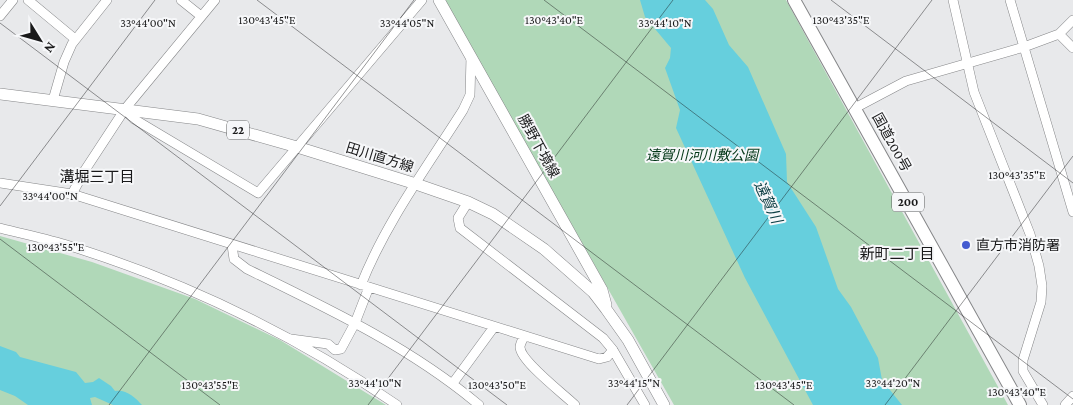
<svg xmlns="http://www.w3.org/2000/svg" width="1073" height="405" viewBox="0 0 1073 405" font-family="'Crimson Pro','Noto Sans JP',serif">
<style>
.green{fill:#b0d8b8}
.water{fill:#66cfdd}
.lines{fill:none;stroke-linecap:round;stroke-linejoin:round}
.minor-casing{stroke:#858688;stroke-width:10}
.major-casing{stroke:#858688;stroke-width:12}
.highway-casing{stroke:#858688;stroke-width:14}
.minor{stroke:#fff;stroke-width:9}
.major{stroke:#fff;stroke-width:11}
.highway{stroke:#fff;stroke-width:12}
.ticks{fill:none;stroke:#19191a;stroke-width:1;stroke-opacity:0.45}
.poi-dot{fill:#455cd0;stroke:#f6f7f9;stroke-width:2}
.labels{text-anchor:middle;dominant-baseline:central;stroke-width:4;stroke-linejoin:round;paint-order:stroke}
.shield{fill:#f6f7f9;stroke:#5b5c5d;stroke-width:1}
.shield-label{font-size:12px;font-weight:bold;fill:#19191a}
.street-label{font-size:14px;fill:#19191a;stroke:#f6f7f9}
.park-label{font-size:14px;font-style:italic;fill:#003515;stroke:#f6f7f9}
.poi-label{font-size:14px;fill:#19191a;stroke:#f6f7f9;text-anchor:start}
.neighbourhood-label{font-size:15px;fill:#19191a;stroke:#f6f7f9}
.water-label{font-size:15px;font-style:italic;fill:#0f4046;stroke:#f6f7f9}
.ticks-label{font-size:12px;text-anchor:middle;fill:#19191a;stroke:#f6f7f9;stroke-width:4;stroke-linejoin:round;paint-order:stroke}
</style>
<rect width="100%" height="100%" fill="#e8e9eb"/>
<path class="green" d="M444,0H786L1008,405H674Z
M0,236L92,262L195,299L280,340L386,405H0Z"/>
<path class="water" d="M640,0H705L713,9L729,45L748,67L786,154L787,182L816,227L838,289L851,307L878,358L882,380L902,405H813L745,278L676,128L680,110L665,68L670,58L671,48L645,17Z
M0,346L16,352L20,357L76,372L85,383L93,382L99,378L111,386L115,391C126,389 135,397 142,405H113L95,397L90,398L92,405H28L15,396L0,390Z"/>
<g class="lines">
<g class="minor-casing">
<path id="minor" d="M28,0L75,39
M181,0L201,16
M953,0L974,92L1030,234L1039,266L1042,286L1041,302L1023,360V371L1043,405
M1010,0L1073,212
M0,16L13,0
M1059,34L1073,48
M53,100L64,62L72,44L107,0
M855,108L906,81L1024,47L1059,34L1073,20
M125,109L134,119L258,193L422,0
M0,183L72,194L599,359L607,357L613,350
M72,194L85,170L125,109L215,0
M468,202L458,218L460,228L603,338L613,350L645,405
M0,228C23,234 47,239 70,246C185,282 297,336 397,405
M232,245L234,259L247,269C327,308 410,347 479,405
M361,285C386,222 427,167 463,110L470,95L471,57
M524,336C523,339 520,344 520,347C520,361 565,395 575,405
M291,339L328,344L335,350L341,349L355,323L369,287
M453,383L494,327
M1065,405L1073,396"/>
</g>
<g class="major-casing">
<path id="major" d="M439,0L602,290L606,305
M0,94L198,119L297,147L416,184L468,202L493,214L544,249L593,292L606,309L628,340L664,405"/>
</g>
<g class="highway-casing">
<path id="highway" d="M794,0L1020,405"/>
</g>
<use href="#minor" class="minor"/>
<use href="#major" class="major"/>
<use href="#highway" class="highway"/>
</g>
<path class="ticks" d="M257,0L794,405M544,0L1073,399M831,0L1073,183M0,23L507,405M0,206L155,0M0,239L220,405M109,405L414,0M368,405L673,0M627,405L932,0M885,405L1073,156"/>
<circle class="poi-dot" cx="966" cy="245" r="5"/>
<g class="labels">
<g class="shield">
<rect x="227" y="120.5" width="22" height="19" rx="4"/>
<rect x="892" y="192.5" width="32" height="19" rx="4"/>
</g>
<g class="shield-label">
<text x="238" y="130">22</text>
<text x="908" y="202">200</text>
</g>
<g class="street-label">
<text transform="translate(892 142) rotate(61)">国道200号</text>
<text transform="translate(539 146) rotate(61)">勝野下境線</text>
<text transform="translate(380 157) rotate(17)">田川直方線</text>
</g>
<g class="park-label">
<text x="702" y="155">遠賀川河川敷公園</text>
</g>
<g class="poi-label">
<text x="976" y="245">直方市消防署</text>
</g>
<g class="neighbourhood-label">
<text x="97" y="177">溝堀三丁目</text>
<text x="897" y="254">新町二丁目</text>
</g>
<g class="water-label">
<text transform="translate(768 202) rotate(65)">遠賀川</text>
</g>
</g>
<g class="ticks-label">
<text x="267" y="24">130°43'45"E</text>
<text x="841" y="24">130°43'35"E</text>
<text x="554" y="24">130°43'40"E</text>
<text x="148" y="27">33°44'00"N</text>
<text x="407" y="27">33°44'05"N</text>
<text x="665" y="27">33°44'10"N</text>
<text x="1017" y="179">130°43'35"E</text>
<text x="50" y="200">33°44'00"N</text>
<text x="56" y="251">130°43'55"E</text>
<text x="375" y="387">33°44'10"N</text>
<text x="634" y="387">33°44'15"N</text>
<text x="893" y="387">33°44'20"N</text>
<text x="210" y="389">130°43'55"E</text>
<text x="497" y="389">130°43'50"E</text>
<text x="784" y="389">130°43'45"E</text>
<text x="1017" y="396">130°43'40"E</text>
</g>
<g transform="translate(40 40) rotate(127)" stroke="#f6f7f9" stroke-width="4" paint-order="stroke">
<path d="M0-4L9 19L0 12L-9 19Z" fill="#19191a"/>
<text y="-8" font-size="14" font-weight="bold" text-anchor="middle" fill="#19191a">N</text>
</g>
</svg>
